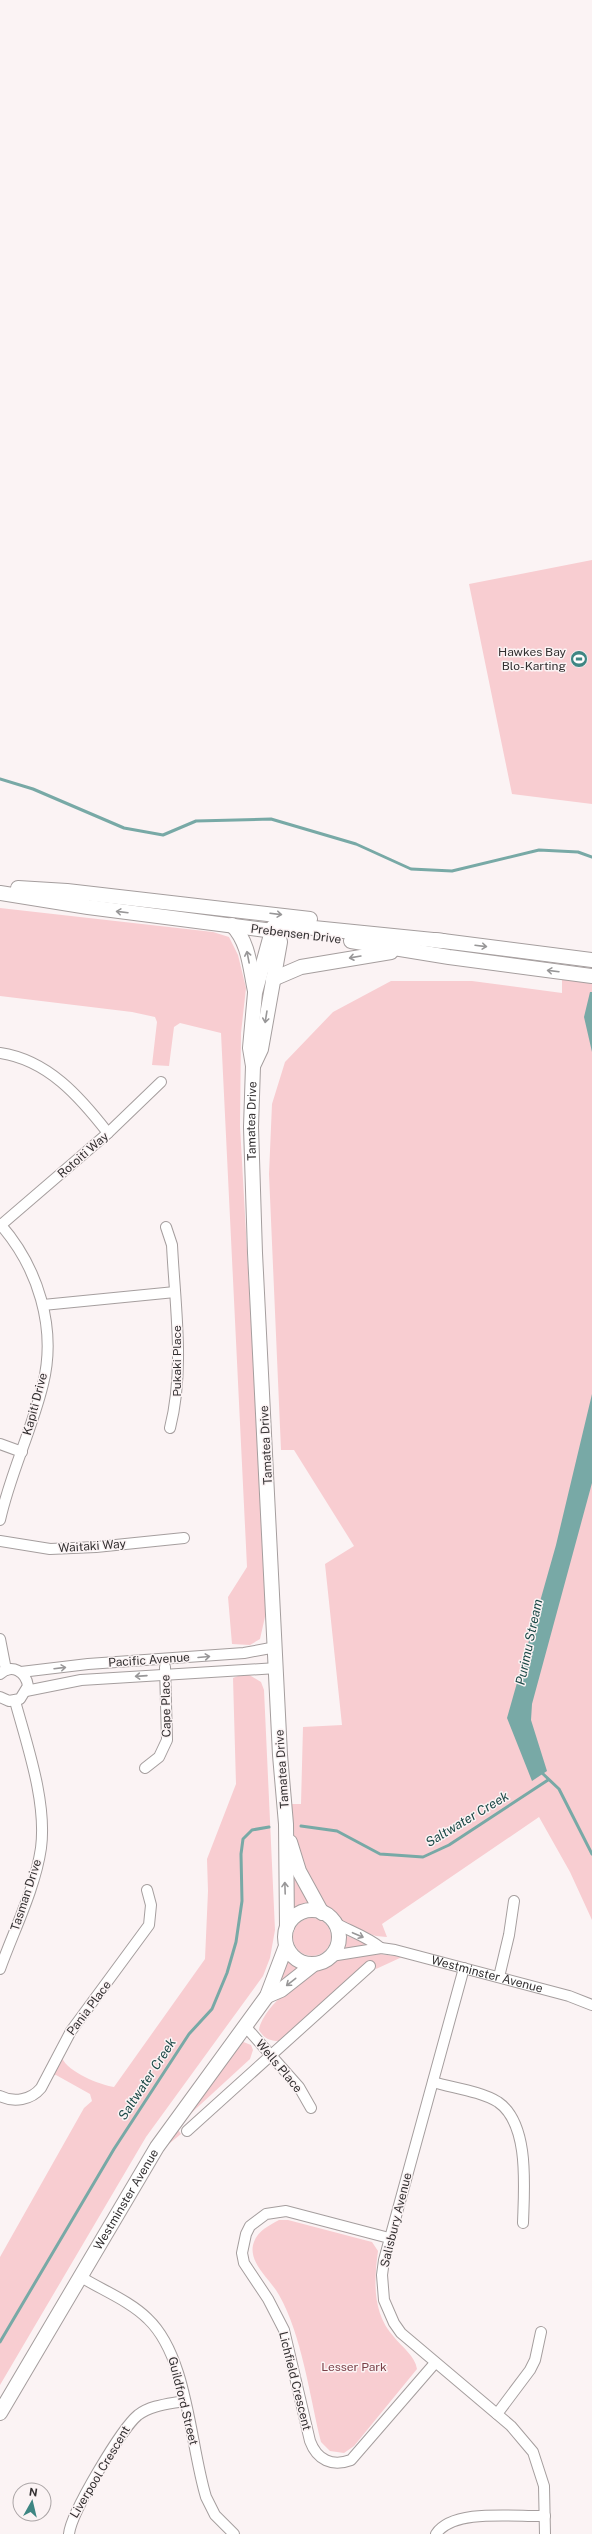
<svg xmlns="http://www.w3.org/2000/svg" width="592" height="2534" viewBox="0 0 592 2534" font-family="'Public Sans',sans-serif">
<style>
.green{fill:#f8cdd1}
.water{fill:#78a9a6}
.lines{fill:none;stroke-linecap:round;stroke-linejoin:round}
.stream{stroke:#78a9a6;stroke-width:3}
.minor-casing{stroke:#a59e9e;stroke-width:12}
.secondary-casing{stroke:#a59e9e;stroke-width:16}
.minor{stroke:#fff;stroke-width:10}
.secondary{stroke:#fff;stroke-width:14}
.oneway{stroke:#989798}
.labels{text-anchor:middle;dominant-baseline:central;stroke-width:3;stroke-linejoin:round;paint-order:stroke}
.poi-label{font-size:12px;fill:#322f30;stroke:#fbf3f4;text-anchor:end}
.street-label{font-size:12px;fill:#322f30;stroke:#fbf3f4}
.park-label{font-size:12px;fill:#7a4048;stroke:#fbf3f4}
.water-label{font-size:13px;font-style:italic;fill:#1c4947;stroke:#fbf3f4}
</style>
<rect width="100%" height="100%" fill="#fbf3f4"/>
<path class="green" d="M592,560V804L512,794L469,584Z
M0,908L213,932L229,937L238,955L246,988L241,1033L240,1126L267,1608L260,1639L250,1645L232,1644L228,1597L247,1567L221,1033L180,1023L174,1027L169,1066L152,1065L157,1022L155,1017L132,1012L0,996Z
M562,977L592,981V1920L570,1872L539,1817L382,1924L387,1937L376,1936L355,1929L333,1915L316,1898L291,1844L287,1804H301L303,1727L342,1725L325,1564L354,1546L294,1450H281L269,1174L272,1104L285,1062L333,1012L391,981H472L562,993Z
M246,1673L261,1682L264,1690L275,1930L270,1958L263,1976L146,2137L0,2385V2257L84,2108L92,2101L90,2094L56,2075L48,2076L62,2058C68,2072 100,2085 114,2087L205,1959L208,1891L207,1859L236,1784L233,1678Z
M292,1873L312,1905L301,1907L293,1913Z
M293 1937a19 19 0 1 1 38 0a19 19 0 1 1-38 0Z
M347,1936L370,1945L342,1950Z
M380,1954L402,1957L376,1969L370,1962L279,2041C269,2041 264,2038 259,2030C264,2003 313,1968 338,1960C351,1956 366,1955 380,1954Z
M288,1956L300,1969L277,1988Z
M241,2041L251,2045L253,2050L250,2059L176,2127L181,2134L154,2156L160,2140Z
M279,2220H288L372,2242L378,2251C374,2281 372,2313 394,2337C402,2347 415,2356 417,2369L354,2446L344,2453L330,2451L321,2442C310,2398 302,2335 279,2295C271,2280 249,2264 253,2245C256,2232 268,2226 279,2220Z"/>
<path class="water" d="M590,992H592V1052L584,1017Z
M592,1394V1483L532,1704L531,1720L547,1771L532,1781L507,1718L556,1545Z"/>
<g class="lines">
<path class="stream" d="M0,779L33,789L124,828L163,835L196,821L271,819L356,844L411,869L452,871L539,850L578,852L592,857
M541,1772L559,1789L592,1854
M301,1826L337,1831L380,1854L423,1857L449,1845L548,1780
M0,2342L114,2149L189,2034L212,2009L227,1973L236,1942L242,1901L241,1854L243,1839L252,1830L269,1827"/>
<g class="minor-casing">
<g id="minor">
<path d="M0,1053C48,1060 80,1097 108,1133"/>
<path d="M0,1224C38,1267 57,1328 43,1384C32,1430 10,1474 0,1520"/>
<path d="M1,1225L108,1133L161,1082"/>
<path d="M166,1227L172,1245C175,1306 185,1369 170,1428"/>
<path d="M43,1305L175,1292"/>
<path d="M0,1444L22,1452"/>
<path d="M0,1541L50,1549L96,1547L184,1538"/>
<path d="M0,1639L6,1670"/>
<path d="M21,1672L88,1664L244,1653L276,1647"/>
<path d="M0,1674C12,1663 26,1672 28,1686L20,1699L9,1701L0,1697"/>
<path d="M26,1691L81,1680L277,1668"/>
<path d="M145,1768L159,1757L167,1740L165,1667"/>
<path d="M335,1923C350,1931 368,1937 381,1948"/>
<path id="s1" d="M331,1956L381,1948L395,1950L569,1996L592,2005"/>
<path d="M464,1968L384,2260L382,2275L384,2300L394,2323L401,2333L511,2426L533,2452L544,2486L545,2534"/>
<path d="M0,1969C14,1930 35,1889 41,1848C47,1802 27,1745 15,1701"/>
<path d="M499,1977L509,1935L514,1901"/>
<path d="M245,2026L299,2087L311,2108"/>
<path d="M433,2082C453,2088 480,2091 498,2102C530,2124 524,2188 523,2223"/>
<path d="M0,2096C14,2103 31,2100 41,2088L71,2031L149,1925L151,1905L147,1890"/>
<path d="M187,2131L370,1966"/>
<path d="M389,2238L286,2211L266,2214L250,2226L246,2234L242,2253L244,2263L268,2299L284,2330L310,2441C317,2460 332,2467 351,2460L435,2363"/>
<path d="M81,2277C102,2290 130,2301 148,2319C188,2357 190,2445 206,2497L215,2515L234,2534"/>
<path d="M497,2414L530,2370L535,2360L541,2332"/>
<path d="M69,2534C71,2513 121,2429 138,2415C151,2405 169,2404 184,2401"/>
<path d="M436,2534C453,2508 516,2517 545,2516"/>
</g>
</g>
<g class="secondary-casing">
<g id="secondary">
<path d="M18,888L67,891L310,919"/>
<path d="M0,893L88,907L281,932"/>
<path d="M232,925C249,942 250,968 255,991"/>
<path d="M435,940L592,960"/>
<path d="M351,941L449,957L592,976"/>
<path d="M273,979L301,967L391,952"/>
<path d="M253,1066L261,1049L280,942L278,932L273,927"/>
<path d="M290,1842L299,1871L322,1913"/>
<circle cx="312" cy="1937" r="27"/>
<path id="s2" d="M287,1927L286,1824L280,1755L255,1253L251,1127L253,1066L250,1048L255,993L272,931L284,925L443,941"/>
<path d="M267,1996L281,1990L314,1964"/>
<path id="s3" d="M0,2413L157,2147L267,1996L286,1946"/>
</g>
</g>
<use href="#minor" class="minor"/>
<use href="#secondary" class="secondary"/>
</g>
<defs><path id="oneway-shaft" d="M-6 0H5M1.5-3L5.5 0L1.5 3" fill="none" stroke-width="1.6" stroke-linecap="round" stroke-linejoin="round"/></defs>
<g class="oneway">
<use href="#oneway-shaft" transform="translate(122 912) rotate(-173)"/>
<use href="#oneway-shaft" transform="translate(276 914) rotate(7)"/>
<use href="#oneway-shaft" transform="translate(481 946) rotate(7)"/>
<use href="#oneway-shaft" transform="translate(248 957) rotate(-101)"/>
<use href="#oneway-shaft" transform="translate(355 957) rotate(170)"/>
<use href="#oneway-shaft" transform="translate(553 971) rotate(-173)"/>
<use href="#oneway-shaft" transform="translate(266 1017) rotate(99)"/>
<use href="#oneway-shaft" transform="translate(204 1657) rotate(-5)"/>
<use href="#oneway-shaft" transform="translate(60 1668) rotate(-7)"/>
<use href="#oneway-shaft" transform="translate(141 1676) rotate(176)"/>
<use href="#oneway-shaft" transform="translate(285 1888) rotate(-92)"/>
<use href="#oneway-shaft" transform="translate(358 1935) rotate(23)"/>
<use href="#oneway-shaft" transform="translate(291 1982) rotate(142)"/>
</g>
<defs>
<g id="stadium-disc" transform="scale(0.9)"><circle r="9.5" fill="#3e8683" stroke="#fbf3f4"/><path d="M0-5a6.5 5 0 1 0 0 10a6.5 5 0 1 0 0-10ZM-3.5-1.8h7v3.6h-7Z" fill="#fff"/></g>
</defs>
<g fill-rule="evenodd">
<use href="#stadium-disc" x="579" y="659"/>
</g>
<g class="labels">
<g class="poi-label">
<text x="566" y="652">Hawkes Bay<tspan x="566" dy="14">Blo-Karting</tspan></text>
</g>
<g class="street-label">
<text transform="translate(296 934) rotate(7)">Prebensen Drive</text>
<text stroke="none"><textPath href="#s2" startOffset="807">Tamatea Drive</textPath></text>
<text transform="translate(83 1155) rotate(-41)">Rotoiti Way</text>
<text transform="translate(177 1361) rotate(-90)">Pukaki Place</text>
<text transform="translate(35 1404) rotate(-75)">Kapiti Drive</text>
<text transform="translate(266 1445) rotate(-93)">Tamatea Drive</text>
<text transform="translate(92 1546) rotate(-4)">Waitaki Way</text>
<text transform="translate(149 1660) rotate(-4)">Pacific Avenue</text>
<text transform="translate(166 1706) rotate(-91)">Cape Place</text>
<text transform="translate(282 1769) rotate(-94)">Tamatea Drive</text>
<text transform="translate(26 1895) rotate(-72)">Tasman Drive</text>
<text stroke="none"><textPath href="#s1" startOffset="160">Westminster Avenue</textPath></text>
<text transform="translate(89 2008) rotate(-53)">Pania Place</text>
<text transform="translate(279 2066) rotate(50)">Wells Place</text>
<text stroke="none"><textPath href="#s3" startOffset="248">Westminster Avenue</textPath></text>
<text transform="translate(396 2220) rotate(-76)">Salisbury Avenue</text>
<text transform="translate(295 2381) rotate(76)">Lichfield Crescent</text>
<text transform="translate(183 2401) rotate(76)">Guildford Street</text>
<text transform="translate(100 2472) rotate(-59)">Liverpool Crescent</text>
</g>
<g class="park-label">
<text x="354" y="2367">Lesser Park</text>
</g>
<g class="water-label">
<text transform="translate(529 1642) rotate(-78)">Purimu Stream</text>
<text transform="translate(467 1819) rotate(-31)">Saltwater Creek</text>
<text transform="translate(147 2079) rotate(-57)">Saltwater Creek</text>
</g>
</g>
<g transform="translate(32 2502) rotate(8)"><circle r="19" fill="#fbf3f4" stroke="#aba5a6"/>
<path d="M0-3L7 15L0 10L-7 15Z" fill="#3e8683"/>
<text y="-6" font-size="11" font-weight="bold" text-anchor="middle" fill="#322f30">N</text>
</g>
</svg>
